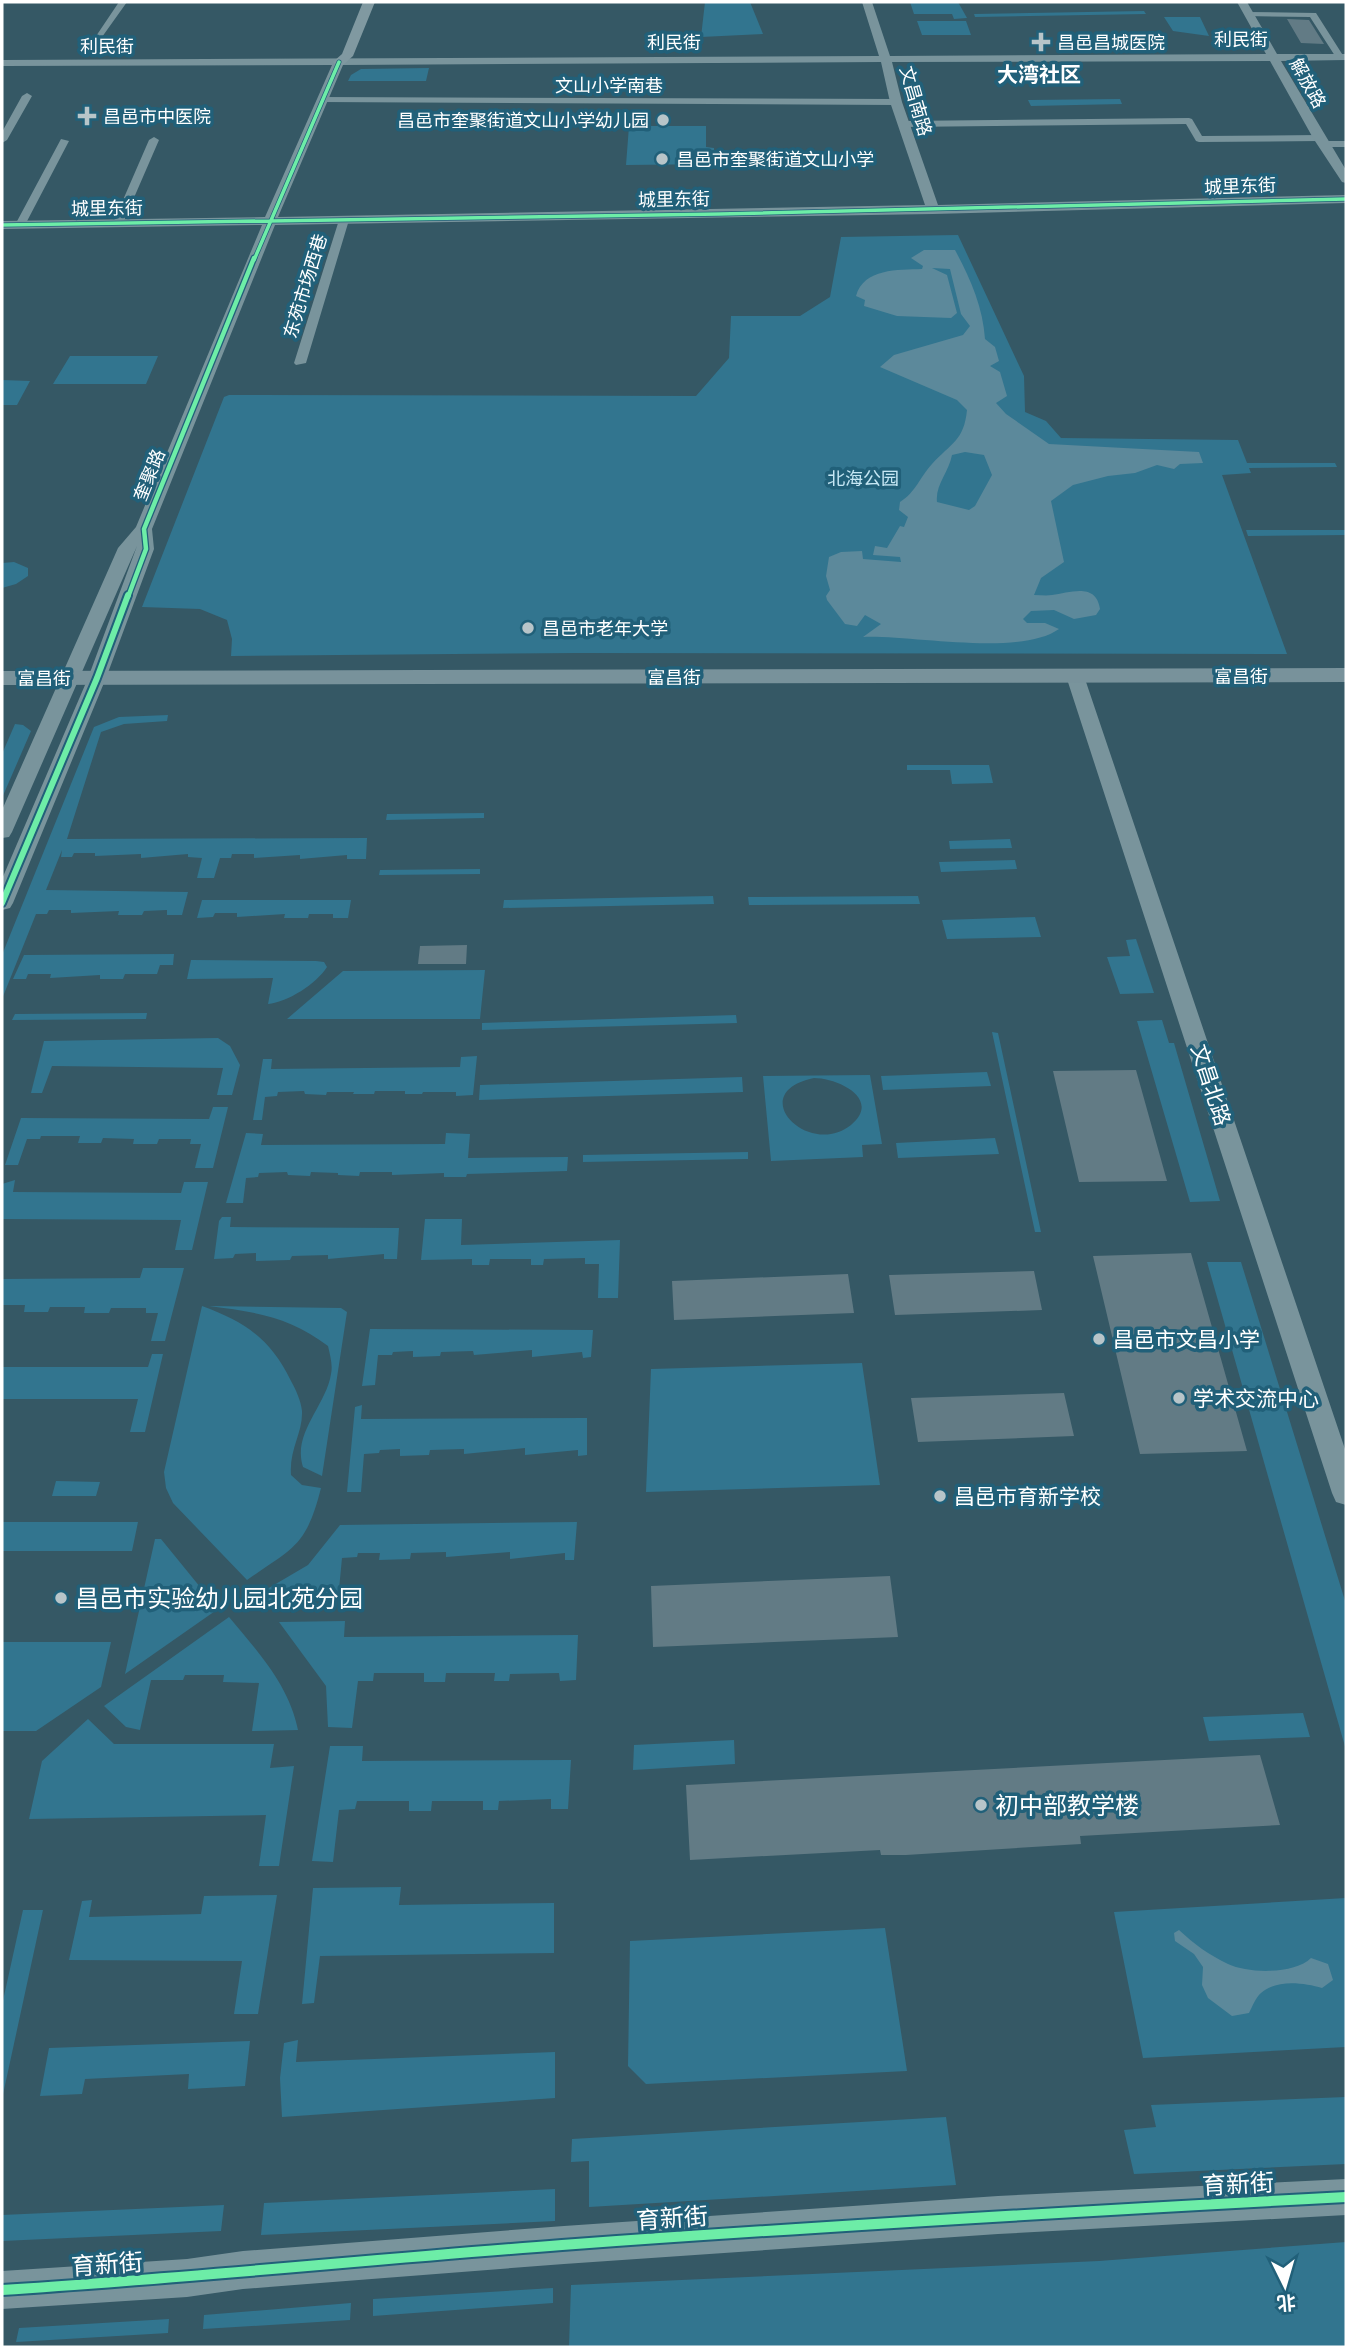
<svg xmlns="http://www.w3.org/2000/svg" width="1348" height="2349" viewBox="0 0 1348 2349" font-family="Raleway,'Noto Sans SC',sans-serif">
<style>
.green{fill:#32758f;fill-rule:evenodd}
.water{fill:#5c899b;fill-rule:evenodd}
.building{fill:#627b85}
.lines{fill:none;stroke-linecap:round;stroke-linejoin:round}
.minor{fill:#79949c;fill-rule:evenodd}
.tertiary{fill:#79949c;fill-rule:evenodd}
.secondary{fill:#8099a1;fill-rule:evenodd}
.primary{fill:#78929b;fill-rule:evenodd}
.cycleway-far3-casing{stroke:#216079;stroke-width:5}
.cycleway-far2-casing{stroke:#216079;stroke-width:7}
.cycleway-far1-casing{stroke:#216079;stroke-width:10}
.cycleway-casing{stroke:#216079;stroke-width:14}
.cycleway-far3{stroke:#6deda7;stroke-width:3.5}
.cycleway-far2{stroke:#6deda7;stroke-width:4.5}
.cycleway-far1{stroke:#6deda7;stroke-width:6}
.cycleway{stroke:#6deda7;stroke-width:10}
.poi-dot{fill:#b8c5c9;stroke:#216079;stroke-width:2.5}
.labels{text-anchor:middle;dominant-baseline:central;stroke-width:7;stroke-linejoin:round;paint-order:stroke}
.far-street-label{font-size:18px;fill:#fff;stroke:#216079}
.far-poi-label{font-size:18px;fill:#fff;stroke:#216079;text-anchor:start}
.far-park-label{font-size:18px;fill:#c6e7f4;stroke:#216079}
.far-quarter-label{font-size:21px;font-weight:bold;fill:#fff;stroke:#216079}
.street-label{font-size:21px;fill:#fff;stroke:#216079}
.poi-label{font-size:21px;fill:#fff;stroke:#216079;text-anchor:start}
.near-poi-label{font-size:24px;fill:#fff;stroke:#216079;text-anchor:start}
.near-street-label{font-size:24px;fill:#fff;stroke:#216079}
</style>
<rect width="100%" height="100%" fill="#355865"/>
<path class="green" d="M705,2H750L763,34L701,37Z
M910,2H958L967,18L954,19L952,14H914Z
M1144,11L1146,14L975,17L974,14Z
M1164,17H1200L1209,36L1173,31Z
M917,21H966L971,35H922Z
M429,68L426,81H348L351,75L361,69Z
M1120,99L1122,104L1031,106L1028,100Z
M629,126H706V147L714,148V164L626,165Z
M958,235L1024,376L1025,412L1046,421L1061,438L1238,440L1247,463H1335L1337,467L1249,468L1251,473L1222,475L1287,654L577,653L231,656L232,639L227,620L200,609L142,607L224,397L229,395L696,396L729,358L731,316H800L830,297L841,237Z
M70,356H158L146,384H53Z
M2,380L30,381L17,405H2Z
M1246,530H1346V535L1248,536Z
M14,562L28,568V576L16,584L2,588V563Z
M168,715L167,721L124,724L101,732L67,839L367,838L366,859H347V855L300,859V855L254,858V854H232L231,858H220L214,878H197L202,858L188,857V854L141,858V854L95,856V853H74L72,857H61L62,850L46,890L188,892L182,915H167V910L144,911L142,915H118L119,911L71,913V910H49L47,914H36L2,999V955L94,727L119,717Z
M15,724L23,725L31,731L2,798V754Z
M907,765H989L993,783L952,784L950,770H907Z
M484,813V818L386,820L387,814Z
M1010,839L1012,848L950,849L949,841Z
M1015,860L1017,869L941,872L939,862Z
M480,869V874L379,875L380,870Z
M713,896L714,904L503,908L504,900Z
M918,896L920,904L749,905L748,897Z
M202,900H351L348,918H333V914H309L308,918H284L285,914L237,917V913H215L213,917L197,918Z
M1035,917L1041,937L947,939L942,920Z
M1136,939L1154,993L1120,994L1107,957L1130,956L1126,940Z
M174,954L173,965H160L157,974H125L123,979H100V975L50,978L51,974H28L26,979H13L24,955Z
M191,960L316,961L324,962L327,967C316,984 288,1002 268,1004L273,978L187,979Z
M485,970L480,1019H287L343,971Z
M147,1013L146,1019L12,1020L15,1014Z
M736,1015L737,1023L482,1030V1023Z
M1162,1020L1169,1043H1174L1220,1201L1190,1202L1137,1021Z
M992,1032L998,1033L1041,1232H1035Z
M218,1038L230,1046L240,1065L232,1095H217L223,1068L52,1066L42,1093H31L44,1041Z
M477,1056L473,1095L456,1096V1092H423L422,1094H405V1091H375L374,1094H353L354,1092H327L326,1095L305,1094L304,1091L278,1092L277,1096L265,1097L262,1120H253L263,1059H272L271,1069L460,1067L461,1057Z
M987,1072L991,1086L883,1090L881,1076Z
M870,1075L882,1144L862,1145L863,1157L771,1161L763,1076ZM814,1078C838,1078 882,1099 851,1125C809,1159 743,1093 814,1078Z
M742,1077L743,1092L479,1100L480,1085Z
M213,1107H228L213,1168H195L201,1144H190L191,1139H159L157,1144H133L134,1139L103,1138L101,1143H78L80,1136H41L40,1139H27L18,1165H5L21,1118L209,1119Z
M246,1133L263,1134L261,1145L445,1144L446,1133L470,1134L468,1158L568,1157L567,1171L467,1174L466,1177H444V1173L392,1175V1172H360L359,1176L338,1175V1173L311,1172L310,1176L288,1175L287,1172L259,1173L258,1177L246,1178L243,1203H226Z
M995,1138L999,1154L898,1158L896,1143Z
M748,1152V1159L583,1162V1155Z
M15,1180L13,1192L181,1193L184,1182H208L192,1250H175L181,1220L2,1219V1184Z
M222,1217H231L230,1227L399,1228L397,1259H384V1254L328,1259V1255L292,1256L290,1260L256,1261V1253L235,1254L233,1258L214,1259L219,1221Z
M425,1219H462L461,1245L620,1240L618,1298H598L599,1264H585V1258L544,1259L543,1265H531V1259H490L489,1265H472V1259L421,1260Z
M1207,1262H1241L1346,1604V1750Z
M143,1268H184L165,1341H151L158,1313H146V1308H111L109,1313H84L85,1307H50L48,1312H24L25,1305H2V1279L140,1278Z
M202,1306C245,1322 270,1338 291,1381C296,1390 301,1401 302,1411C303,1433 289,1449 291,1475L302,1485L321,1488C306,1547 294,1547 247,1580L173,1503L166,1488L164,1472Z
M209,1306L341,1308L347,1312L322,1476L303,1467C292,1433 326,1406 331,1374C333,1365 330,1355 328,1346C290,1317 256,1312 209,1306Z
M370,1329L593,1330L591,1357L583,1358L582,1352L532,1357V1350L474,1355L473,1351L441,1352L440,1356L413,1357V1351L393,1352L392,1355H378L375,1385L362,1386Z
M152,1354H163L145,1432H130L138,1399H2V1367H148Z
M862,1363L880,1485L646,1492L651,1369Z
M362,1405L361,1419L587,1418V1455L578,1456V1450L525,1455V1448L464,1454V1449L430,1450L429,1455L400,1456V1449L380,1450L379,1453L364,1454L361,1492H347L355,1407Z
M56,1481L100,1482L96,1496H52Z
M2,1522H138L132,1551H2Z
M577,1522L574,1560H565V1553L510,1559V1552L446,1557V1552L411,1553L410,1559L379,1560L380,1553H358L357,1557L342,1558L338,1600L268,1601L262,1592L308,1565L340,1525Z
M155,1539H161L218,1609L125,1674Z
M229,1617C258,1652 289,1685 298,1730L252,1731L259,1683L223,1682L224,1675H185L183,1680H151L140,1730L126,1727L104,1706Z
M345,1621L344,1637L578,1635L576,1680L560,1681L559,1673L510,1674L509,1681H494L495,1673H446L445,1682H424V1673H374L373,1681H358L352,1728L328,1727L326,1686L279,1622Z
M2,1642H111L101,1687L36,1731H2Z
M1303,1713L1310,1737L1209,1741L1203,1717Z
M88,1719L114,1744H274L270,1768L294,1766L279,1866H259L266,1815L29,1819L42,1761Z
M734,1740L735,1764L633,1770L634,1745Z
M330,1746H363L362,1761L571,1760L568,1809H551V1799L499,1801L498,1810H483V1801H432L431,1811H409V1801H357L355,1809L339,1810L333,1862L312,1861Z
M401,1887L399,1905L554,1903V1953L320,1956L314,2003L302,2004L313,1888Z
M277,1895L258,2014H234L242,1961L69,1960L82,1901L92,1900L89,1917L201,1914L204,1896Z
M1346,1898V2047L1143,2058L1114,1912Z
M23,1910H43L2,2099V2005Z
M885,1928L907,2071L646,2084L628,2066L630,1941Z
M298,2040L296,2062L555,2052V2098L282,2117L280,2078L284,2043Z
M250,2041L245,2086L188,2089L189,2074L85,2079L82,2094L40,2096L49,2048Z
M1346,2097V2164L1134,2174L1124,2130L1156,2127L1151,2105Z
M946,2117L956,2185L589,2207V2161L571,2162L572,2139Z
M555,2189V2221L261,2235L264,2203Z
M224,2205L221,2231L2,2241V2215Z
M1346,2242V2347H569L571,2285L1099,2261Z
M553,2288V2303L373,2316V2299Z
M351,2303L350,2320L203,2329L204,2315Z
M169,2319L168,2333L16,2342L19,2328Z"/>
<path class="water" d="M924,250H955C970,278 983,307 985,339L995,347L999,361L990,366L1000,372L1007,396L996,403L1006,414L1049,444L1199,452L1203,463L1180,464L1174,469L1157,465L1135,473L1108,476L1073,485L1051,501L1064,562L1041,578L1034,595C1040,595 1046,596 1052,595C1070,593 1096,582 1100,609L1096,615L1074,619L1054,610L1031,611L1023,619L1027,623H1045L1059,629C1019,657 913,635 863,637L881,624L865,615L857,626L845,624L827,600L826,596L830,590L826,576L829,557L841,552L862,551L863,559L901,562L900,557L873,555L875,546L887,548L900,526L904,527L908,517L899,510L900,502C916,492 920,477 932,464C951,443 964,441 967,410L957,400L880,367L894,355L963,335L970,326L961,314L950,269L932,268L947,275L957,313L951,318L897,316L864,306L865,300L856,296C864,268 898,270 922,269L923,266L911,258ZM965,452L984,455L992,475L975,506L969,510L937,502C935,485 949,472 952,455Z
M1179,1930C1194,1944 1209,1955 1228,1964C1249,1974 1295,1974 1311,1958L1328,1964L1333,1980L1322,1988C1304,1983 1277,1979 1261,1993C1256,1997 1252,2007 1249,2013L1232,2016L1208,1998L1202,1985L1203,1967L1194,1954L1175,1941L1174,1933Z"/>
<path class="building" d="M1287,19L1309,20L1324,44L1301,43Z
M467,945L466,964H418L420,946Z
M1136,1070L1167,1181L1079,1182L1053,1071Z
M1191,1253L1247,1451L1140,1454L1093,1256Z
M1034,1271L1042,1310L895,1315L889,1275Z
M848,1274L854,1313L674,1320L672,1281Z
M1064,1393L1074,1436L918,1442L911,1398Z
M890,1576L898,1637L653,1647L651,1586Z
M1260,1755L1280,1825L1080,1836L1081,1844L906,1855H881L880,1850L690,1860L686,1785Z"/>
<g class="lines">
<path class="minor" d="M119,2H127L92,51H86Z
M1248,12L1316,13L1344,57L1337,59L1310,17L1245,16Z
M27,93L32,96L7,140L2,143V132L22,96Z
M318,97L896,99L901,102L896,105L321,102L318,101Z
M1189,118L1192,119L1202,136L1319,135L1324,138L1319,141L1199,142L1196,141L1186,124L903,127L898,124L903,121Z
M154,137L159,140L123,223L114,225L113,223L149,140Z
M61,139L69,141L25,225L16,227L15,225Z
M1346,141V147H1323L1318,144L1323,141Z
M344,217L349,220L306,363L296,365L294,363L339,220Z"/>
<path class="tertiary" d="M862,2H872L890,56L1266,54L1237,2H1247L1277,54H1346V60L1281,61L1346,170V183L1342,182L1313,138L1270,61L892,62L902,102L938,205L1346,195V203L933,214L275,225L152,529L154,549L106,678L13,903L10,908L2,910V879L88,678L137,546L12,832L9,837L2,838V810L118,548L136,527L262,225L2,229V221L265,217L332,65L2,66V60L879,56ZM881,62L890,102L925,205L278,217L343,65Z
M1075,670L1084,676L1346,1452V1505L1336,1502L1332,1493L1066,676Z
M1346,2179V2215L998,2234L564,2264L243,2289L187,2297L2,2309V2271L187,2259L243,2251L564,2226L998,2196Z"/>
<path class="secondary" d="M363,2H375L353,56L343,65H335L333,62L342,54Z"/>
<path class="primary" d="M1346,668V682L2,685V671Z"/>
<g class="cycleway-far3-casing">
<path id="cycleway-far3" d="M2,225L720,214L1346,199
M254,260L339,62"/>
</g>
<g class="cycleway-far2-casing">
<path id="cycleway-far2" d="M128,597L146,549L144,529L254,258"/>
</g>
<g class="cycleway-far1-casing">
<path id="cycleway-far1" d="M2,903L97,678L128,595"/>
</g>
<g class="cycleway-casing">
<path id="cycleway" d="M2,2290C189,2278 375,2259 562,2245C823,2226 1084,2211 1346,2197"/>
</g>
<use href="#cycleway-far3" class="cycleway-far3"/>
<use href="#cycleway-far2" class="cycleway-far2"/>
<use href="#cycleway-far1" class="cycleway-far1"/>
<use href="#cycleway" class="cycleway"/>
</g>
<g class="poi-dot">
<path d="M1037.5 31.5h7v7h7v7h-7v7h-7v-7h-7v-7h7z"/>
<path d="M83.5 105.5h7v7h7v7h-7v7h-7v-7h-7v-7h7z"/>
<circle cx="663" cy="120" r="7"/>
<circle cx="662" cy="159" r="7"/>
<circle cx="528" cy="628" r="7"/>
<circle cx="1099" cy="1339" r="7"/>
<circle cx="1179" cy="1398" r="7"/>
<circle cx="940" cy="1496" r="7"/>
<circle cx="61" cy="1598" r="7"/>
<circle cx="981" cy="1805" r="7"/>
</g>
<g class="labels">
<g class="far-street-label">
<text x="1241" y="39">利民街</text>
<text x="674" y="42">利民街</text>
<text x="107" y="46">利民街</text>
<text transform="translate(1308 83) rotate(61)">解放路</text>
<text x="609" y="85">文山小学南巷</text>
<text transform="translate(916 101) rotate(74)">文昌南路</text>
<text transform="translate(1240 186) rotate(-2)">城里东街</text>
<text transform="translate(674 199) rotate(-1)">城里东街</text>
<text transform="translate(107 208) rotate(-1)">城里东街</text>
<text transform="translate(305 286) rotate(-73)">东苑市场西巷</text>
<text transform="translate(149 475) rotate(-68)">奎聚路</text>
<text x="1241" y="676">富昌街</text>
<text x="674" y="677">富昌街</text>
<text x="44" y="678">富昌街</text>
</g>
<g class="far-poi-label">
<text x="1057" y="42">昌邑昌城医院</text>
<text x="103" y="116">昌邑市中医院</text>
<text x="649" y="120" text-anchor="end">昌邑市奎聚街道文山小学幼儿园</text>
<text x="676" y="159">昌邑市奎聚街道文山小学</text>
<text x="542" y="628">昌邑市老年大学</text>
</g>
<g class="far-park-label">
<text x="863" y="478">北海公园</text>
</g>
<g class="far-quarter-label">
<text x="1039" y="74">大湾社区</text>
</g>
<g class="street-label">
<text transform="translate(1211 1085) rotate(72)">文昌北路</text>
</g>
<g class="poi-label">
<text x="1113" y="1339">昌邑市文昌小学</text>
<text x="1193" y="1398">学术交流中心</text>
<text x="954" y="1496">昌邑市育新学校</text>
</g>
<g class="near-poi-label">
<text x="75" y="1598">昌邑市实验幼儿园北苑分园</text>
<text x="995" y="1805">初中部教学楼</text>
</g>
<g class="near-street-label">
<text transform="translate(1238 2184) rotate(-3)">育新街</text>
<text transform="translate(672 2218) rotate(-4)">育新街</text>
<text transform="translate(107 2264) rotate(-4)">育新街</text>
</g>
</g>
<rect width="1348" height="2349" fill="none" stroke="#ffffff" stroke-width="7"/>
<g transform="translate(1285 2286) rotate(175)" stroke="#216079" stroke-width="5" paint-order="stroke">
<path d="M0-5L12 26L0 18L-12 26Z" fill="#ffffff"/>
<text y="-10" font-size="19" font-weight="bold" text-anchor="middle" fill="#ffffff">北</text>
</g>
</svg>
